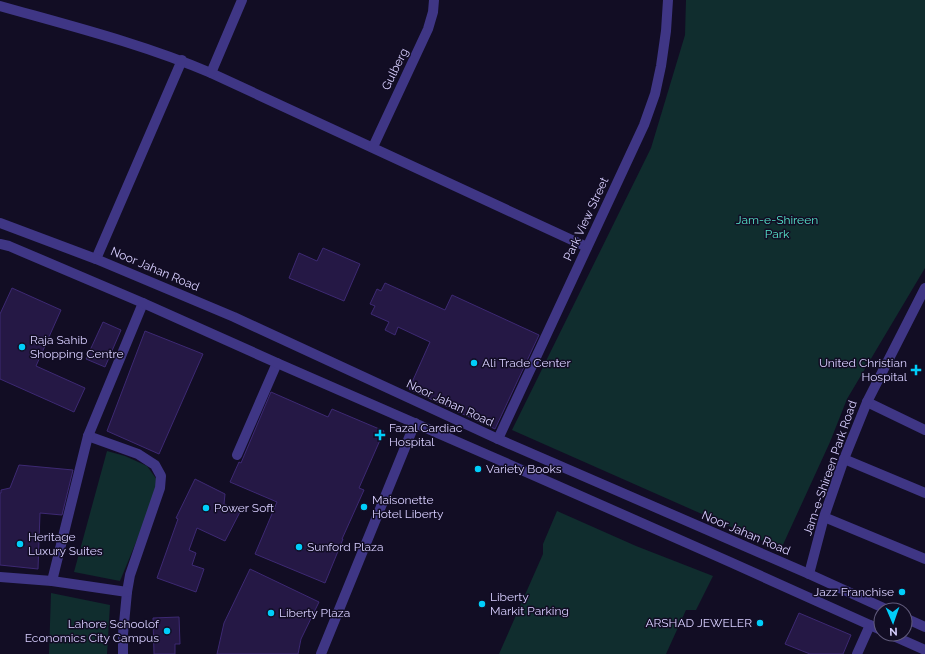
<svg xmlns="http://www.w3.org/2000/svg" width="925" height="654" font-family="Raleway,sans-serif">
<rect width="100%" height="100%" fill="#120d24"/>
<g fill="#102d2e">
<polygon points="686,0 925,0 925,268 847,399 830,442 781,549 512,430 651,148 685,35"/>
<polygon points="107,451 125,456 147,466 160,484 120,581 74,572"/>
<polygon points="557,511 636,546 713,576 696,610 686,610 666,654 499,654 543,554 543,544"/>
<polygon points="51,593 110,605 107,654 49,654"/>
</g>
<g fill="#251845" stroke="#3d2973">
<polygon points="323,248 360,264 344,301 289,278 299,253 317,261"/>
<polygon points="385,283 445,310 452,295 539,335 495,429 409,389 430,342 398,327 395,335 385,330 389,322 371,314 375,306 370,304 377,289 381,291"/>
<polygon points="12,288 61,310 36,366 85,388 74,412 0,379 0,314"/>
<polygon points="103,322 121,330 105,367 86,359"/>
<polygon points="145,331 203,354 159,454 107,431"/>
<polygon points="271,392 328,417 332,409 384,431 359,488 364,490 342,539 343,539 325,583 255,554 277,502 230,482 239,462 241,463"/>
<polygon points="19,465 73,470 62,515 40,513 38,569 0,565 0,493 1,493 1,490 10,488"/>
<polygon points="195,479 225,494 224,504 240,512 225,541 197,528 189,550 196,553 192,565 204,569 196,592 157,578 178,519 176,518"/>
<polygon points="250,569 319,602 301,639 298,654 217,654 224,623"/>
<polygon points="799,613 851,635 843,654 810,654 785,644"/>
<polygon points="179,617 180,644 175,644 175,654 154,654 153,618"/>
</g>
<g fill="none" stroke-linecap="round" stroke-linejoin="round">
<g stroke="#3f3685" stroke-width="10">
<path d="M 0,6 C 71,26 143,44 211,73 L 587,247"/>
<polyline points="211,73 242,0"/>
<polyline points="373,147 428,29 433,12 434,0"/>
<polyline points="96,259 182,60"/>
<polyline points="867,402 925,430"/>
<polyline points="88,436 138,454 155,465 161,476 160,488 130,575 127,592 123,634 123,654"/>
<polyline points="498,439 644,125 655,94 661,66 666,31 668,0"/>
<polyline points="237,455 277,363"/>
<polyline points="844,459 925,493"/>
<polyline points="824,517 925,559"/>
<polyline points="809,574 824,517 844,459 867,402 925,288"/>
<polyline points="0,577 52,581 127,592"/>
<polyline points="52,581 88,436 143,303"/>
<polyline points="321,654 415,423"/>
<polyline points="857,654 870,625"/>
</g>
<g stroke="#3f3685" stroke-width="10">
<polyline points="0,223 96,259 234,317 498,439 809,574 888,610"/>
<polyline points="0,244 9,246 143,303 277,363 490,456 730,562 881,630"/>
<polyline points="905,618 925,627"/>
<polyline points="889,634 925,650"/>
</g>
</g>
<g fill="#00cefa" stroke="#120d24" stroke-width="1.5">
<circle cx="22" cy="347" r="4"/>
<circle cx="474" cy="363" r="4"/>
<path d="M914 364h4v4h4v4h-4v4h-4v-4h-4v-4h4z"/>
<path d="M378 429h4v4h4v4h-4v4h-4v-4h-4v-4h4z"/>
<circle cx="478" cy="469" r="4"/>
<circle cx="364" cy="507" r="4"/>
<circle cx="206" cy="508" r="4"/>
<circle cx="20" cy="544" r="4"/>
<circle cx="299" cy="547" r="4"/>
<circle cx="902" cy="592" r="4"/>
<circle cx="482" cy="604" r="4"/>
<circle cx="271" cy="613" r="4"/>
<circle cx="760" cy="623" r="4"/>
<circle cx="167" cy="631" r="4"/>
</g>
<g text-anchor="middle" stroke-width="3" stroke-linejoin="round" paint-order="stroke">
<g font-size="12" fill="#d8cfff" stroke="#120d24">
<text transform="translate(395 69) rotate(-64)" y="4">Gulberg</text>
<text transform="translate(586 219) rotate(-65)" y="4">Park View Street</text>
<text transform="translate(155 269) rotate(23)" y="4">Noor Jahan Road</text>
<text transform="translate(450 403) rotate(25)" y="4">Noor Jahan Road</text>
<text transform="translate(830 468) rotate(-71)" y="4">Jam-e-Shireen Park Road</text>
<text transform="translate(746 533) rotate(23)" y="4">Noor Jahan Road</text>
</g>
<g font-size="12" fill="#56e5cc" stroke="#120d24">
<text x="777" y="224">Jam-e-Shireen<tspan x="777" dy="14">Park</tspan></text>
</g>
<g font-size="12" fill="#d8cfff" stroke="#120d24" text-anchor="start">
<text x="30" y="344">Raja Sahib<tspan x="30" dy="14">Shopping Centre</tspan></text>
<text x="482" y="367">Ali Trade Center</text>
<text x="907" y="367" text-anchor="end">United Christian<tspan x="907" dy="14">Hospital</tspan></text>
<text x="389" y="432">Fazal Cardiac<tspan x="389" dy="14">Hospital</tspan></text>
<text x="486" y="473">Variety Books</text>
<text x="372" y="504">Maisonette<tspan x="372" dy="14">Hotel Liberty</tspan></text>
<text x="214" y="512">Power Soft</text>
<text x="28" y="541">Heritage<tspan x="28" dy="14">Luxury Suites</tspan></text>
<text x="307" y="551">Sunford Plaza</text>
<text x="894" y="596" text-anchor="end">Jazz Franchise</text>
<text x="490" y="601">Liberty<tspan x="490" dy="14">Markit Parking</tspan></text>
<text x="279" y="617">Liberty Plaza</text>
<text x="752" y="627" text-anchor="end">ARSHAD JEWELER</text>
<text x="159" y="628" text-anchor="end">Lahore Schoolof<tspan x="159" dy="14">Economics City Campus</tspan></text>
</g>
</g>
<g transform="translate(893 622) rotate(178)"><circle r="19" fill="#120d24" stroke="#615b7c"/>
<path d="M0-3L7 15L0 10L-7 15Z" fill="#00cefa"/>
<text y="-6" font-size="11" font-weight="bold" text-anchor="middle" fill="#d8cfff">N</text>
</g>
</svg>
